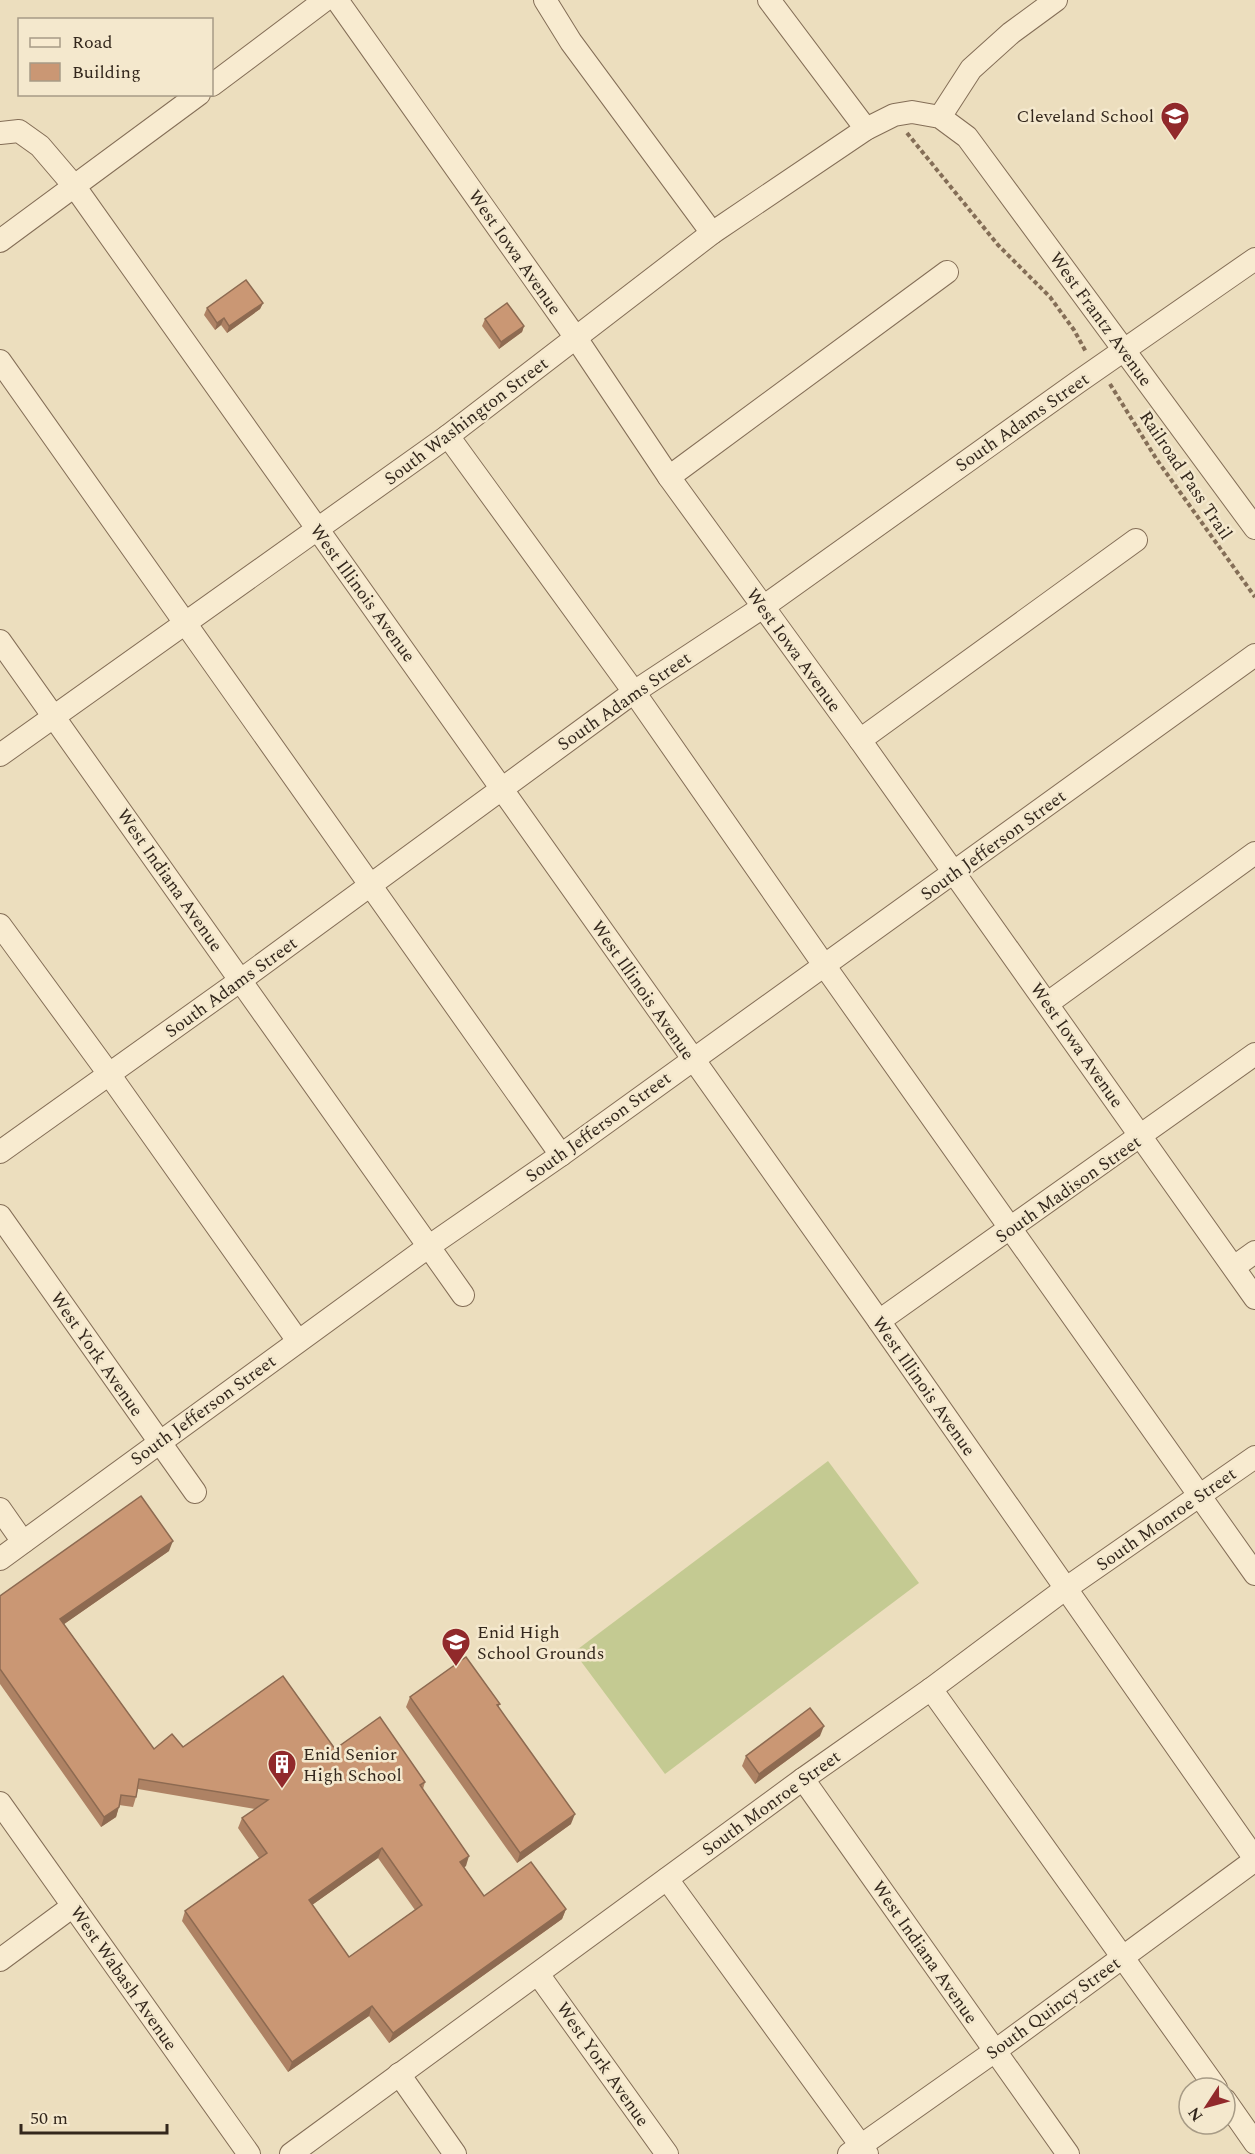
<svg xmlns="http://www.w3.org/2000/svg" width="1255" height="2154" font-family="Spectral,serif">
<rect width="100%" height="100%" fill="#ecdebe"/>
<polygon fill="#c4ca92" points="828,1461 919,1583 665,1774 574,1652"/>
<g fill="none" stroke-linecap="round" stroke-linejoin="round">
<g stroke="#846e57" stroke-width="24">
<g id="minor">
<polyline points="337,0 576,338 669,477 860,740 1255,1298"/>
<polyline points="545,0 571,42 712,233"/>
<polyline points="769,0 866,129"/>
<polyline points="212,85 325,0"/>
<polyline points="940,117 971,69 1011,33 1056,0"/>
<polyline points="0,133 19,131 40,146 75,187 879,1321 1255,1859"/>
<polyline points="0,241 199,94"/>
<polyline points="0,361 561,1155"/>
<polyline points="448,436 634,692 824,965 1255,1574"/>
<polyline points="669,477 947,272"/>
<polyline points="0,641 463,1295"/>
<polyline points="860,740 1136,540"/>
<polyline points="0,755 448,436 712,233 866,129 894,115 912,112 940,117 967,137 1255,528"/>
<polyline points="0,925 109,1074 298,1341"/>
<polyline points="1048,1003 1255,853"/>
<polyline points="0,1152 241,980 634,692 763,607 1078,382 1255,259"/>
<polyline points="0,1216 195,1492"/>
<polyline points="1234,1267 1255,1252"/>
<polyline points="879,1321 1255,1054"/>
<polyline points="0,1509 23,1542"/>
<polyline points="0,1559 428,1247 561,1155 1255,655"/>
<polyline points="931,1689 1216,2088"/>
<polyline points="803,1779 1068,2154"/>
<polyline points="0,1803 249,2154"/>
<polyline points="667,1879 867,2154"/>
<polyline points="0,1960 73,1906"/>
<polyline points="538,1974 667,2154"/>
<polyline points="399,2074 455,2154"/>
<polyline points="1225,2100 1255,2143"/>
<polyline points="291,2154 803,1779 931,1689 1065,1589 1255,1457"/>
<polyline points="849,2154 995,2051 1255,1860"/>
</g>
</g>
<g stroke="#846e57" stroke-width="4" stroke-dasharray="4.5 3" stroke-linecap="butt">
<polyline points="907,133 998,245 1050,297 1074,330 1086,352"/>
<polyline points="1110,384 1157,460 1255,597"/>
</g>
<use href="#minor" stroke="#f8ebd0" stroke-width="22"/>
</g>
<g fill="#ae8264" fill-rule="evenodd">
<polygon points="263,303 260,309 227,333 221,325 215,330 204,315 207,308"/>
<polygon points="485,319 524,326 522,332 499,349 482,326"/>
<path d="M 169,1551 L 64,1624 L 154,1749 L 183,1747 L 335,1749 L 425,1782 L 423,1789 L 466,1866 L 464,1867 L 484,1896 L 566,1909 L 562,1919 L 389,2043 L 369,2016 L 288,2072 L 182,1921 L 185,1911 L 259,1858 L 238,1828 L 242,1818 L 255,1809 L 138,1789 L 136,1797 L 133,1807 L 119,1805 L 116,1817 L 101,1827 L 0,1684 L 0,1596 ZM 378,1858 L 415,1910 L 349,1957 L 312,1905 Z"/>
<polygon points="410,1697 500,1704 498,1707 571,1824 517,1863 406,1707"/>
<polygon points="820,1736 755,1784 742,1766 746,1756"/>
</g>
<g fill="#8d6a51">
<polygon points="263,303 260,309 227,333 229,326"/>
<polygon points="224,318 221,325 215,330 217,323"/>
<polygon points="524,326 522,332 499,349 501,342"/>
<polygon points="173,1541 169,1551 57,1629 60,1619"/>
<polygon points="824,1726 820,1736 755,1784 759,1774"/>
<polygon points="119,1807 116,1817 101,1827 104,1817"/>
<polygon points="575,1814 571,1824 517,1863 520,1853"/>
<polygon points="382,1848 378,1858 305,1910 309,1900"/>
<polygon points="469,1856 466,1866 457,1872 460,1862"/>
<polygon points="566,1909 562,1919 389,2043 393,2033"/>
<polygon points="372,2006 369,2016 288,2072 292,2062"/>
</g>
<g fill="#ca9774" stroke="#8d6a51" stroke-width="1.5" fill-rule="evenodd">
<polygon points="246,280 263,303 229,326 224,318 217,323 207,308"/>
<polygon points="507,303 524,326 501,342 485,319"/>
<path d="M 141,1496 L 173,1541 L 60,1619 L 154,1749 L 172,1734 L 183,1747 L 283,1676 L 335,1749 L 380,1717 L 425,1782 L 420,1785 L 469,1856 L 460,1862 L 484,1896 L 531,1862 L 566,1909 L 393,2033 L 372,2006 L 292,2062 L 185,1911 L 267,1853 L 242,1818 L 268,1800 L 139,1779 L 136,1797 L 121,1795 L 119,1807 L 104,1817 L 0,1669 L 0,1596 ZM 382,1848 L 422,1905 L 349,1957 L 309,1900 Z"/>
<polygon points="466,1657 500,1704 497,1705 575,1814 520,1853 410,1697"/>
<polygon points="810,1708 824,1726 759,1774 746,1756"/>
</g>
<defs>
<g id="school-pin" transform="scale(1.5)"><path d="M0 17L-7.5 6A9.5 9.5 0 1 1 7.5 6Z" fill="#91292b" stroke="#f4e8cd"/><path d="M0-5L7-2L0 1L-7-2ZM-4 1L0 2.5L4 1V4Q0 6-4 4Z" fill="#fff"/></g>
<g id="building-pin" transform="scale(1.5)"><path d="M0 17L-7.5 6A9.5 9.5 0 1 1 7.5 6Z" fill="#91292b" stroke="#f4e8cd"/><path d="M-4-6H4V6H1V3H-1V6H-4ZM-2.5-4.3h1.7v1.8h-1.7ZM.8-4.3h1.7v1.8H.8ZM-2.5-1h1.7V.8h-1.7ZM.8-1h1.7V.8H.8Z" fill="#fff"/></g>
</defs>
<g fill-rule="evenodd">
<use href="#school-pin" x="1175" y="116"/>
<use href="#school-pin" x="456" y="1642"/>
<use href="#building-pin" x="282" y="1764"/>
</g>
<g text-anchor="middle" stroke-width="5" stroke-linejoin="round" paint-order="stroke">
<g font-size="18" fill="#33271c" stroke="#f4e8cd" text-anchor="start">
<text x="1154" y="122" text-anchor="end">Cleveland School</text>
<text x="477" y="1638">Enid High<tspan x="477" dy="21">School Grounds</tspan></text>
<text x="303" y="1760">Enid Senior<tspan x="303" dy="21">High School</tspan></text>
</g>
<g font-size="18" fill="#33271c" stroke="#f4e8cd">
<text transform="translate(515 252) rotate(55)" y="6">West Iowa Avenue</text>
<text transform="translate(1101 319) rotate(54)" y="6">West Frantz Avenue</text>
<text transform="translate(466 421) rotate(-37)" y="6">South Washington Street</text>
<text transform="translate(1022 422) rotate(-35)" y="6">South Adams Street</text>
<text transform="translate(1186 475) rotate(56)" y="6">Railroad Pass Trail</text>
<text transform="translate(363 593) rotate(54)" y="6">West Illinois Avenue</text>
<text transform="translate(794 650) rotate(54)" y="6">West Iowa Avenue</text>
<text transform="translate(624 701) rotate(-35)" y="6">South Adams Street</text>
<text transform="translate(993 845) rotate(-36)" y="6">South Jefferson Street</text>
<text transform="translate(170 880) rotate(55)" y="6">West Indiana Avenue</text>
<text transform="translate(231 987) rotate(-36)" y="6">South Adams Street</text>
<text transform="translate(643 990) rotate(55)" y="6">West Illinois Avenue</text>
<text transform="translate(1077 1045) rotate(55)" y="6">West Iowa Avenue</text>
<text transform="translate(598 1127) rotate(-36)" y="6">South Jefferson Street</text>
<text transform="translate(1068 1189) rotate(-35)" y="6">South Madison Street</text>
<text transform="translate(97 1354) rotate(55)" y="6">West York Avenue</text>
<text transform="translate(924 1386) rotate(55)" y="6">West Illinois Avenue</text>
<text transform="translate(203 1410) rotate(-36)" y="6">South Jefferson Street</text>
<text transform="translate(1166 1519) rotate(-35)" y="6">South Monroe Street</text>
<text transform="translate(771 1803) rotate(-36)" y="6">South Monroe Street</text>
<text transform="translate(925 1952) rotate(55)" y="6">West Indiana Avenue</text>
<text transform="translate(124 1978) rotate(55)" y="6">West Wabash Avenue</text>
<text transform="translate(1053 2008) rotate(-36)" y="6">South Quincy Street</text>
<text transform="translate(603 2064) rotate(55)" y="6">West York Avenue</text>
</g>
</g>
<rect x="18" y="18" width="195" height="78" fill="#f4e8cd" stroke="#a79b86" stroke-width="1.5"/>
<rect x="30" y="38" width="30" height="9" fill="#f8ebd0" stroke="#a79b86" stroke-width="1.5"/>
<text x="72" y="48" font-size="18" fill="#33271c">Road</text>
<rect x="30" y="63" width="30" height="18" fill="#ca9774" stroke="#a79b86" stroke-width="1.5"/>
<text x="72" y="78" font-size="18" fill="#33271c">Building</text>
<g transform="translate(1207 2106) rotate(234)"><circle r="28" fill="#f4e8cd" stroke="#a79b86" stroke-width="1.5"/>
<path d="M0-4.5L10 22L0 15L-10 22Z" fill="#91292b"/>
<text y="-9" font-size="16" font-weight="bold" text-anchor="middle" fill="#33271c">N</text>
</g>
<path d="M21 2124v9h146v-9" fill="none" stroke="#33271c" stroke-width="3"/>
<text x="30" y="2124" font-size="18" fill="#33271c" stroke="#f4e8cd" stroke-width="4.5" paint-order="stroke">50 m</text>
</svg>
